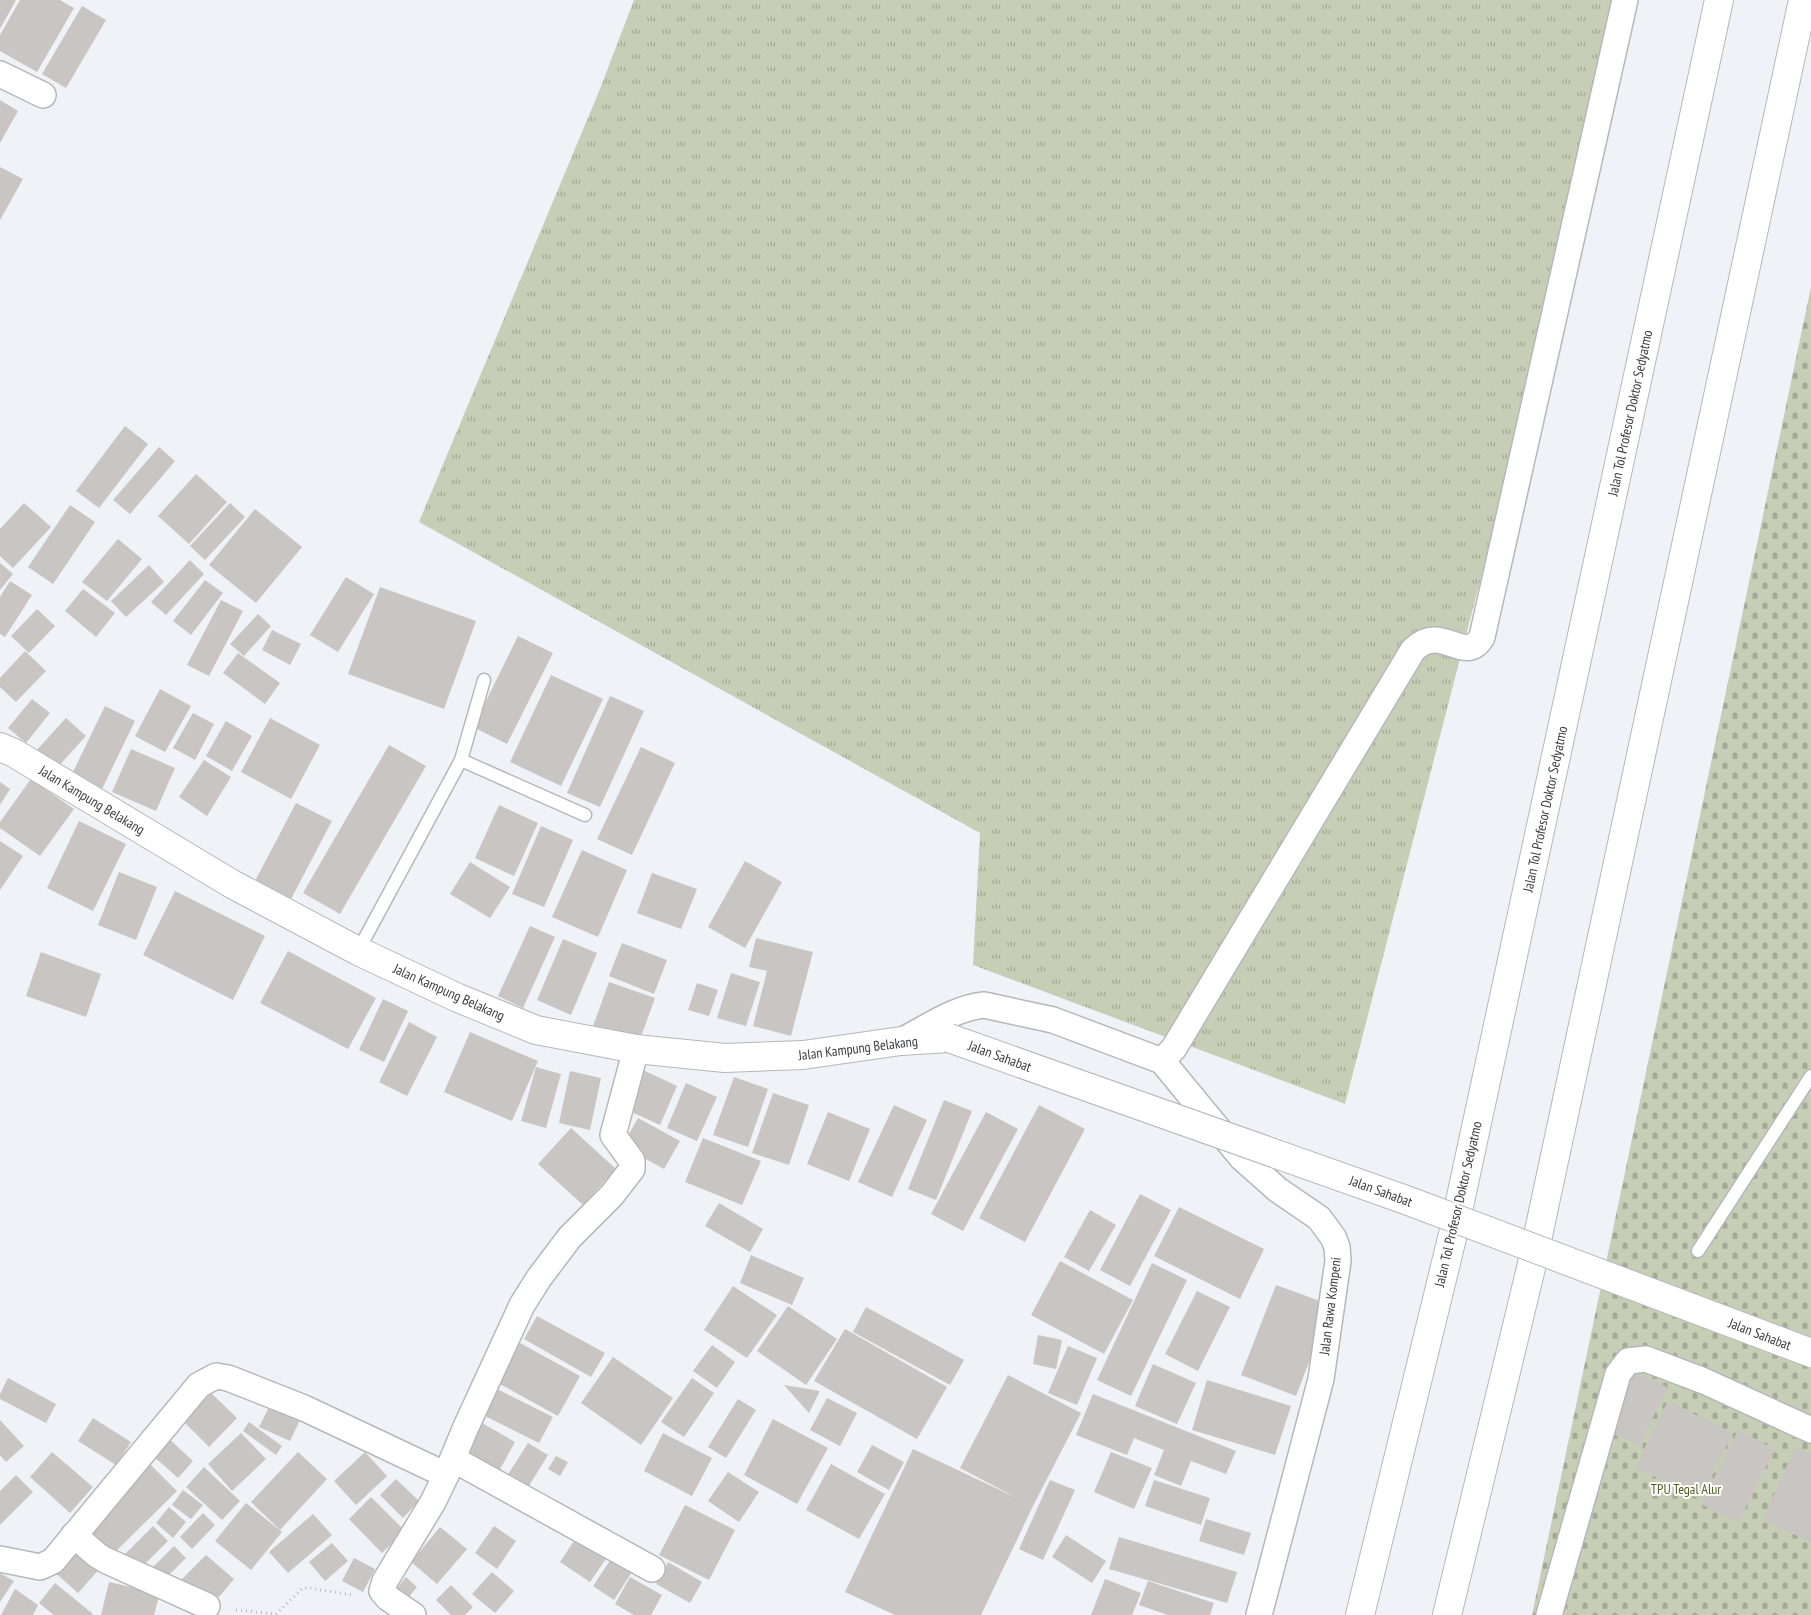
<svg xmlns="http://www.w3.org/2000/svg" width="1811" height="1615" font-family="'PT Sans Narrow',sans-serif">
<defs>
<pattern id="grass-tufts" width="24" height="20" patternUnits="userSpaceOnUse" patternTransform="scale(1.25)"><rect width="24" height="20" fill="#c6cfb5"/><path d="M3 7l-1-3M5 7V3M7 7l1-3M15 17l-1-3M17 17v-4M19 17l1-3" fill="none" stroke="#a2a995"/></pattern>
<pattern id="cemetery-stones" width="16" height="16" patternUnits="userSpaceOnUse" patternTransform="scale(1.25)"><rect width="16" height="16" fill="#c6cfb5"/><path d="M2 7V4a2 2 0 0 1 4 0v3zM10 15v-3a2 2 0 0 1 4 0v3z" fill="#a2a995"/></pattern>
</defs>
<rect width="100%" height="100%" fill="#eff2f6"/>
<polygon fill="url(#grass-tufts)" points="634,0 1628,0 1565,252 1345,1104 973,965 980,833 419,522 600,89"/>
<polygon fill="url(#cemetery-stones)" points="1811,287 1811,1615 1532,1615"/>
<g fill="#c9c5c3">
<polygon points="0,0 16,0 0,29"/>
<polygon points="20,0 60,0 74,8 37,72 0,51 0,35"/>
<polygon points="82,6 106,20 66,88 42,74"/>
<polygon points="0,100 18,111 0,143"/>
<polygon points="0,167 23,179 0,220"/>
<polygon points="125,426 148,444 99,508 76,491"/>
<polygon points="159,447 175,461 130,514 113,500"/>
<polygon points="196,474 227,502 189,544 158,516"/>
<polygon points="24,503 51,527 13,568 0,556 0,529"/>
<polygon points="230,503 245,517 205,560 190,546"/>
<polygon points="70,505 95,522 53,584 28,567"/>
<polygon points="255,509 302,547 256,603 209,565"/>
<polygon points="118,539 142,559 107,601 82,582"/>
<polygon points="190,560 204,574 166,615 151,602"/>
<polygon points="0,563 13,574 0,590"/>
<polygon points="149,565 164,582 126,617 111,601"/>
<polygon points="346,577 374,594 338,652 310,635"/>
<polygon points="205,580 223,593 191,635 173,621"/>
<polygon points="10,581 32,595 5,637 0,634 0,597"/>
<polygon points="380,587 476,621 444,709 348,674"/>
<polygon points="83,589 115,613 96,637 65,611"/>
<polygon points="221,600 243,611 209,676 187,665"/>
<polygon points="37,609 55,626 29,653 11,636"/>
<polygon points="258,614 271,626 244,656 230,644"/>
<polygon points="272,630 301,644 290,665 262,650"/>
<polygon points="518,636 553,653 507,744 473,727"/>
<polygon points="25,651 46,671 16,702 0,687 0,678"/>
<polygon points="238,653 280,683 265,704 223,673"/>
<polygon points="551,675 603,699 561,786 510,762"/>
<polygon points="160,689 191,706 165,752 135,736"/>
<polygon points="610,696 644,711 600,807 567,793"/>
<polygon points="32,699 50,713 26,743 8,728"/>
<polygon points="105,706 135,721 102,789 72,774"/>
<polygon points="193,713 214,724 195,760 173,748"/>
<polygon points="66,718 86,736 55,770 35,752"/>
<polygon points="270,718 320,745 291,799 241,772"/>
<polygon points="226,721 252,736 232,771 206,756"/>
<polygon points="389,745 426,766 340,914 303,893"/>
<polygon points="641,747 675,763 632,855 597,839"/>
<polygon points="131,749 175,768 156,811 112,792"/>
<polygon points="204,760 231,777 207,816 179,797"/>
<polygon points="31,779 74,809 40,856 0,828 0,822"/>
<polygon points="0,782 10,789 0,805"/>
<polygon points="296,803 332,821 291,899 255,881"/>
<polygon points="499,805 538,823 514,876 475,858"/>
<polygon points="79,821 126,844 93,911 47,888"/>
<polygon points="541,826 573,840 544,907 512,894"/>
<polygon points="0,841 23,856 0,890"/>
<polygon points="582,850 627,870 598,937 552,917"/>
<polygon points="745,861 782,882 745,948 708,927"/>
<polygon points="470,862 510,887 490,918 450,894"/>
<polygon points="119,872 157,887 136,940 98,925"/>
<polygon points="652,873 697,889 681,929 637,913"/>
<polygon points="175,891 265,936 233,1000 143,955"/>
<polygon points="530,926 555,937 523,1008 498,996"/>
<polygon points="756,938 813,952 791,1036 753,1026 767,971 749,967"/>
<polygon points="563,939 597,953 571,1015 537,1000"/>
<polygon points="622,943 667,960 654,994 609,976"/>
<polygon points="288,951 376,998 348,1049 260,1003"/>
<polygon points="41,952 101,974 86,1017 26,996"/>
<polygon points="731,973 760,982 746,1026 717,1018"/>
<polygon points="609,982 655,998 638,1045 592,1029"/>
<polygon points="697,983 718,990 709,1016 688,1010"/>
<polygon points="383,999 408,1011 384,1062 359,1050"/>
<polygon points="409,1022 437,1037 407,1096 379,1082"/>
<polygon points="470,1032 538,1061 512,1121 444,1092"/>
<polygon points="536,1067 561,1074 546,1128 521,1121"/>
<polygon points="643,1070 677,1086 660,1125 625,1109"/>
<polygon points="570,1071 601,1078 590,1130 559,1123"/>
<polygon points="734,1077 768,1089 748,1147 713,1135"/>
<polygon points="686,1083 717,1097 697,1141 667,1128"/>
<polygon points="773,1093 809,1105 789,1165 752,1153"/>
<polygon points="944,1100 972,1111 936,1200 908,1189"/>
<polygon points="894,1105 927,1120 892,1197 858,1182"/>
<polygon points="1039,1105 1085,1129 1025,1242 979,1218"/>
<polygon points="828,1112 870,1129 849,1181 807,1164"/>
<polygon points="986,1112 1018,1129 963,1231 931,1214"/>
<polygon points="638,1118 680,1141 664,1169 622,1146"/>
<polygon points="571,1128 616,1169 583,1205 538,1164"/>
<polygon points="703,1138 761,1161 742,1205 685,1182"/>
<polygon points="1140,1194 1171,1210 1130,1286 1100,1270"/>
<polygon points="719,1203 763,1229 750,1252 705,1226"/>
<polygon points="1179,1207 1264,1249 1240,1299 1154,1256"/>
<polygon points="1090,1210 1116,1225 1089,1271 1064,1257"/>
<polygon points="751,1255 804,1278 792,1305 740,1283"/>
<polygon points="1060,1261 1133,1300 1104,1354 1031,1315"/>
<polygon points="1152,1263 1187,1280 1131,1396 1097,1380"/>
<polygon points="1276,1285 1331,1305 1296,1396 1241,1375"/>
<polygon points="733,1286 777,1315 747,1358 704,1330"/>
<polygon points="1197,1291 1230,1307 1198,1371 1165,1354"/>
<polygon points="788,1306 837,1339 806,1385 757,1351"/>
<polygon points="866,1307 964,1360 950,1385 853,1332"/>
<polygon points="537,1316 605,1353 591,1377 524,1339"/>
<polygon points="845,1329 947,1387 917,1439 814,1381"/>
<polygon points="1038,1335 1062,1340 1056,1369 1033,1364"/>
<polygon points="520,1343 580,1376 558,1416 498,1383"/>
<polygon points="712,1345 735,1362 717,1388 693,1371"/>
<polygon points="1068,1346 1097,1358 1077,1405 1048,1393"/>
<polygon points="613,1357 673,1398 641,1445 581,1403"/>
<polygon points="1153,1364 1196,1383 1177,1424 1135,1406"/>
<polygon points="1634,1372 1667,1387 1640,1446 1607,1431"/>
<polygon points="1008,1375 1081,1413 1033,1506 981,1615 895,1615 845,1592 913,1449 1019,1499 960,1468"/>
<polygon points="8,1378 56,1404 46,1423 0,1399 0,1394"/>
<polygon points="692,1378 714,1393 684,1437 661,1422"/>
<polygon points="1207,1380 1291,1406 1275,1455 1192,1430"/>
<polygon points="489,1385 553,1417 539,1443 475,1411"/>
<polygon points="784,1385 820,1391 809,1413"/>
<polygon points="211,1393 237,1418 209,1447 183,1421"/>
<polygon points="1093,1394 1236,1451 1226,1474 1191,1461 1181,1486 1154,1475 1164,1450 1134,1438 1127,1455 1076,1435"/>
<polygon points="827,1398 857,1413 840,1446 810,1430"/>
<polygon points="738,1399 756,1410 726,1458 708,1447"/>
<polygon points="1668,1401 1733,1433 1699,1499 1635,1467"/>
<polygon points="270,1405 300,1420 290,1441 259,1427"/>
<polygon points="93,1418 131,1442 116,1465 78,1441"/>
<polygon points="773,1419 828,1448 797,1504 744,1475"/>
<polygon points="0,1420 24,1446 6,1462 0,1455"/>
<polygon points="477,1420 515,1442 498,1473 459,1450"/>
<polygon points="249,1422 282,1446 276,1455 243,1431"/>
<polygon points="1738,1430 1775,1449 1738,1523 1701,1504"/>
<polygon points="241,1433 266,1459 232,1491 208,1464"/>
<polygon points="663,1433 712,1458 692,1496 644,1471"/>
<polygon points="168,1438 193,1461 178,1478 152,1455"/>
<polygon points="528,1443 548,1455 527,1489 507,1476"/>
<polygon points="872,1445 904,1462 889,1490 857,1472"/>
<polygon points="1795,1447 1811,1454 1811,1542 1763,1520"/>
<polygon points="52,1452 93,1487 70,1513 30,1477"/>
<polygon points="298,1452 327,1479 280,1530 251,1502"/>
<polygon points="365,1452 387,1476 356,1505 334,1481"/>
<polygon points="1111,1452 1152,1468 1134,1509 1094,1492"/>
<polygon points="556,1456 568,1462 560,1476 548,1469"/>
<polygon points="150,1464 177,1491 108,1559 81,1532"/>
<polygon points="831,1464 885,1494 859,1539 806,1510"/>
<polygon points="204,1467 240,1501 222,1520 186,1487"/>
<polygon points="728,1472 759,1492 739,1522 708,1501"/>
<polygon points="16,1475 33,1492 0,1525 0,1491"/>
<polygon points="396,1479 419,1501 403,1518 380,1495"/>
<polygon points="1050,1480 1075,1490 1043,1560 1019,1549"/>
<polygon points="1154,1480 1210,1498 1201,1525 1145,1506"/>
<polygon points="183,1490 203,1505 191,1519 172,1505"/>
<polygon points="371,1497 405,1531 382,1553 349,1519"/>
<polygon points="246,1503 282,1532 251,1570 215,1541"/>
<polygon points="685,1505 735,1530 709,1580 659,1555"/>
<polygon points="169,1507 186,1522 173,1538 156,1523"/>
<polygon points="203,1513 215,1525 192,1549 180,1537"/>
<polygon points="313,1514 332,1535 288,1573 269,1552"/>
<polygon points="1206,1519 1251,1533 1244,1555 1199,1541"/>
<polygon points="153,1526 168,1541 138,1571 123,1556"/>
<polygon points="494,1526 516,1541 497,1569 475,1553"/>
<polygon points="440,1527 467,1549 437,1584 411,1562"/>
<polygon points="580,1532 610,1553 590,1582 560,1562"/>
<polygon points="1066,1535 1106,1561 1092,1583 1052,1557"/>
<polygon points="1119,1537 1237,1572 1227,1603 1109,1569"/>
<polygon points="76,1540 103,1565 78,1593 50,1568"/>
<polygon points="332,1543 348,1561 325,1581 309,1562"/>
<polygon points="174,1546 186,1558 164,1580 152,1568"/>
<polygon points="615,1553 635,1567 614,1600 593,1586"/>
<polygon points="206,1555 234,1579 219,1597 178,1583"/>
<polygon points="354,1558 375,1569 363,1592 342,1581"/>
<polygon points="668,1562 702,1582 690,1603 656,1584"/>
<polygon points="492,1572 514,1591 495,1613 472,1594"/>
<polygon points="0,1573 14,1581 0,1602"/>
<polygon points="406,1577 417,1587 408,1598 397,1588"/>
<polygon points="630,1577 662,1595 651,1615 634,1615 615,1604"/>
<polygon points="1105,1579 1141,1593 1132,1615 1091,1615"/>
<polygon points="1148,1581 1214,1603 1210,1615 1168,1615 1139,1605"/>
<polygon points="109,1582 148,1591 147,1594 159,1596 154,1615 101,1615"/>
<polygon points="55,1583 93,1614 92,1615 54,1615 39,1603"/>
<polygon points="451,1585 473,1607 465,1615 451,1615 436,1600"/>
<polygon points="15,1589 38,1605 33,1615 1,1615"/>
</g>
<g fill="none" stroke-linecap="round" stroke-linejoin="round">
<g stroke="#b5b8bb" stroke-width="15">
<g id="service">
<polyline points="461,760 585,815"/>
<polyline points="358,951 461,760 484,680"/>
<polyline points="1698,1251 1811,1076"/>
</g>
</g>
<g stroke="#b5b8bb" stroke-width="28">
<g id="minor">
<polyline points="0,74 43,95"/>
<path d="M 901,1041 C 927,1028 954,1008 984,1005 L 1053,1020 L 1162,1061 L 1174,1048 L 1413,650 C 1442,621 1464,667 1482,637 L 1625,0"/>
<polyline points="1162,1061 1242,1158 1278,1190 1319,1218 1333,1237 1337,1247 1338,1261 1321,1379 1259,1615"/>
<polyline points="453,1459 652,1569"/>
<polyline points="74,1535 97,1555 105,1560 207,1606"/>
<polyline points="0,1559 40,1567 53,1561 199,1385 216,1376 228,1378 304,1408 446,1475 465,1429 522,1305 539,1278 570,1237 612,1195 632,1169 632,1161 613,1135 636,1049"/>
<polyline points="413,1615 388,1598 382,1591 385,1581 433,1502 446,1475"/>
<polyline points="1549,1615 1618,1374 1628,1361 1646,1359 1704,1381 1811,1430"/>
</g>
</g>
<g stroke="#b5b8bb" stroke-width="30">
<polyline id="tertiary" points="0,747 14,753 232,884 358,951 458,998 536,1030 636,1049 725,1058 803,1055 901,1041 949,1038"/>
</g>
<g stroke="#b5b8bb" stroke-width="30">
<g id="motorway">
<polyline points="1360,1615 1453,1234 1719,0"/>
<polyline points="1447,1615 1531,1268 1803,0"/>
</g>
</g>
<polyline stroke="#b8babe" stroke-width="3" stroke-dasharray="1 4" stroke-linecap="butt" points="236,1610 276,1614 303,1588 309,1588 353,1595"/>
<use href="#service" stroke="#fff" stroke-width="12"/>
<use href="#minor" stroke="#fff" stroke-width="25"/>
<use href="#tertiary" stroke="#fff" stroke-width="28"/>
<use href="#motorway" stroke="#fff" stroke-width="28"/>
<g stroke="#b5b8bb" stroke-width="30" stroke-linecap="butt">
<polyline id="tertiary-bridge" points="949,1038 1406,1200 1811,1353"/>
</g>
<use href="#tertiary-bridge" stroke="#fff" stroke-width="28"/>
</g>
<g text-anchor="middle" stroke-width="4" stroke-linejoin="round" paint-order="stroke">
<g font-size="14" fill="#3b3c3e" stroke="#fff">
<text transform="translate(1630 413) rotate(-78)" y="5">Jalan Tol Profesor Doktor Sedyatmo</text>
<text transform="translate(92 800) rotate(31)" y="5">Jalan Kampung Belakang</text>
<text transform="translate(1545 809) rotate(-78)" y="5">Jalan Tol Profesor Doktor Sedyatmo</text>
<text transform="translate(449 992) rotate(24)" y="5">Jalan Kampung Belakang</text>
<text transform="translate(858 1048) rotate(-7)" y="5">Jalan Kampung Belakang</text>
<text transform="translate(1000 1056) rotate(20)" y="5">Jalan Sahabat</text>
<text transform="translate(1381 1191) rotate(20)" y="5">Jalan Sahabat</text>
<text transform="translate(1458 1204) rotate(-77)" y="5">Jalan Tol Profesor Doktor Sedyatmo</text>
<text transform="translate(1330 1306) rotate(-83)" y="5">Jalan Rawa Kompeni</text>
<text transform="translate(1760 1334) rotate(21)" y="5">Jalan Sahabat</text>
</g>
<g font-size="14" fill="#505f25" stroke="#fff">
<text x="1686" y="1494">TPU Tegal Alur</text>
</g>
</g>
</svg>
